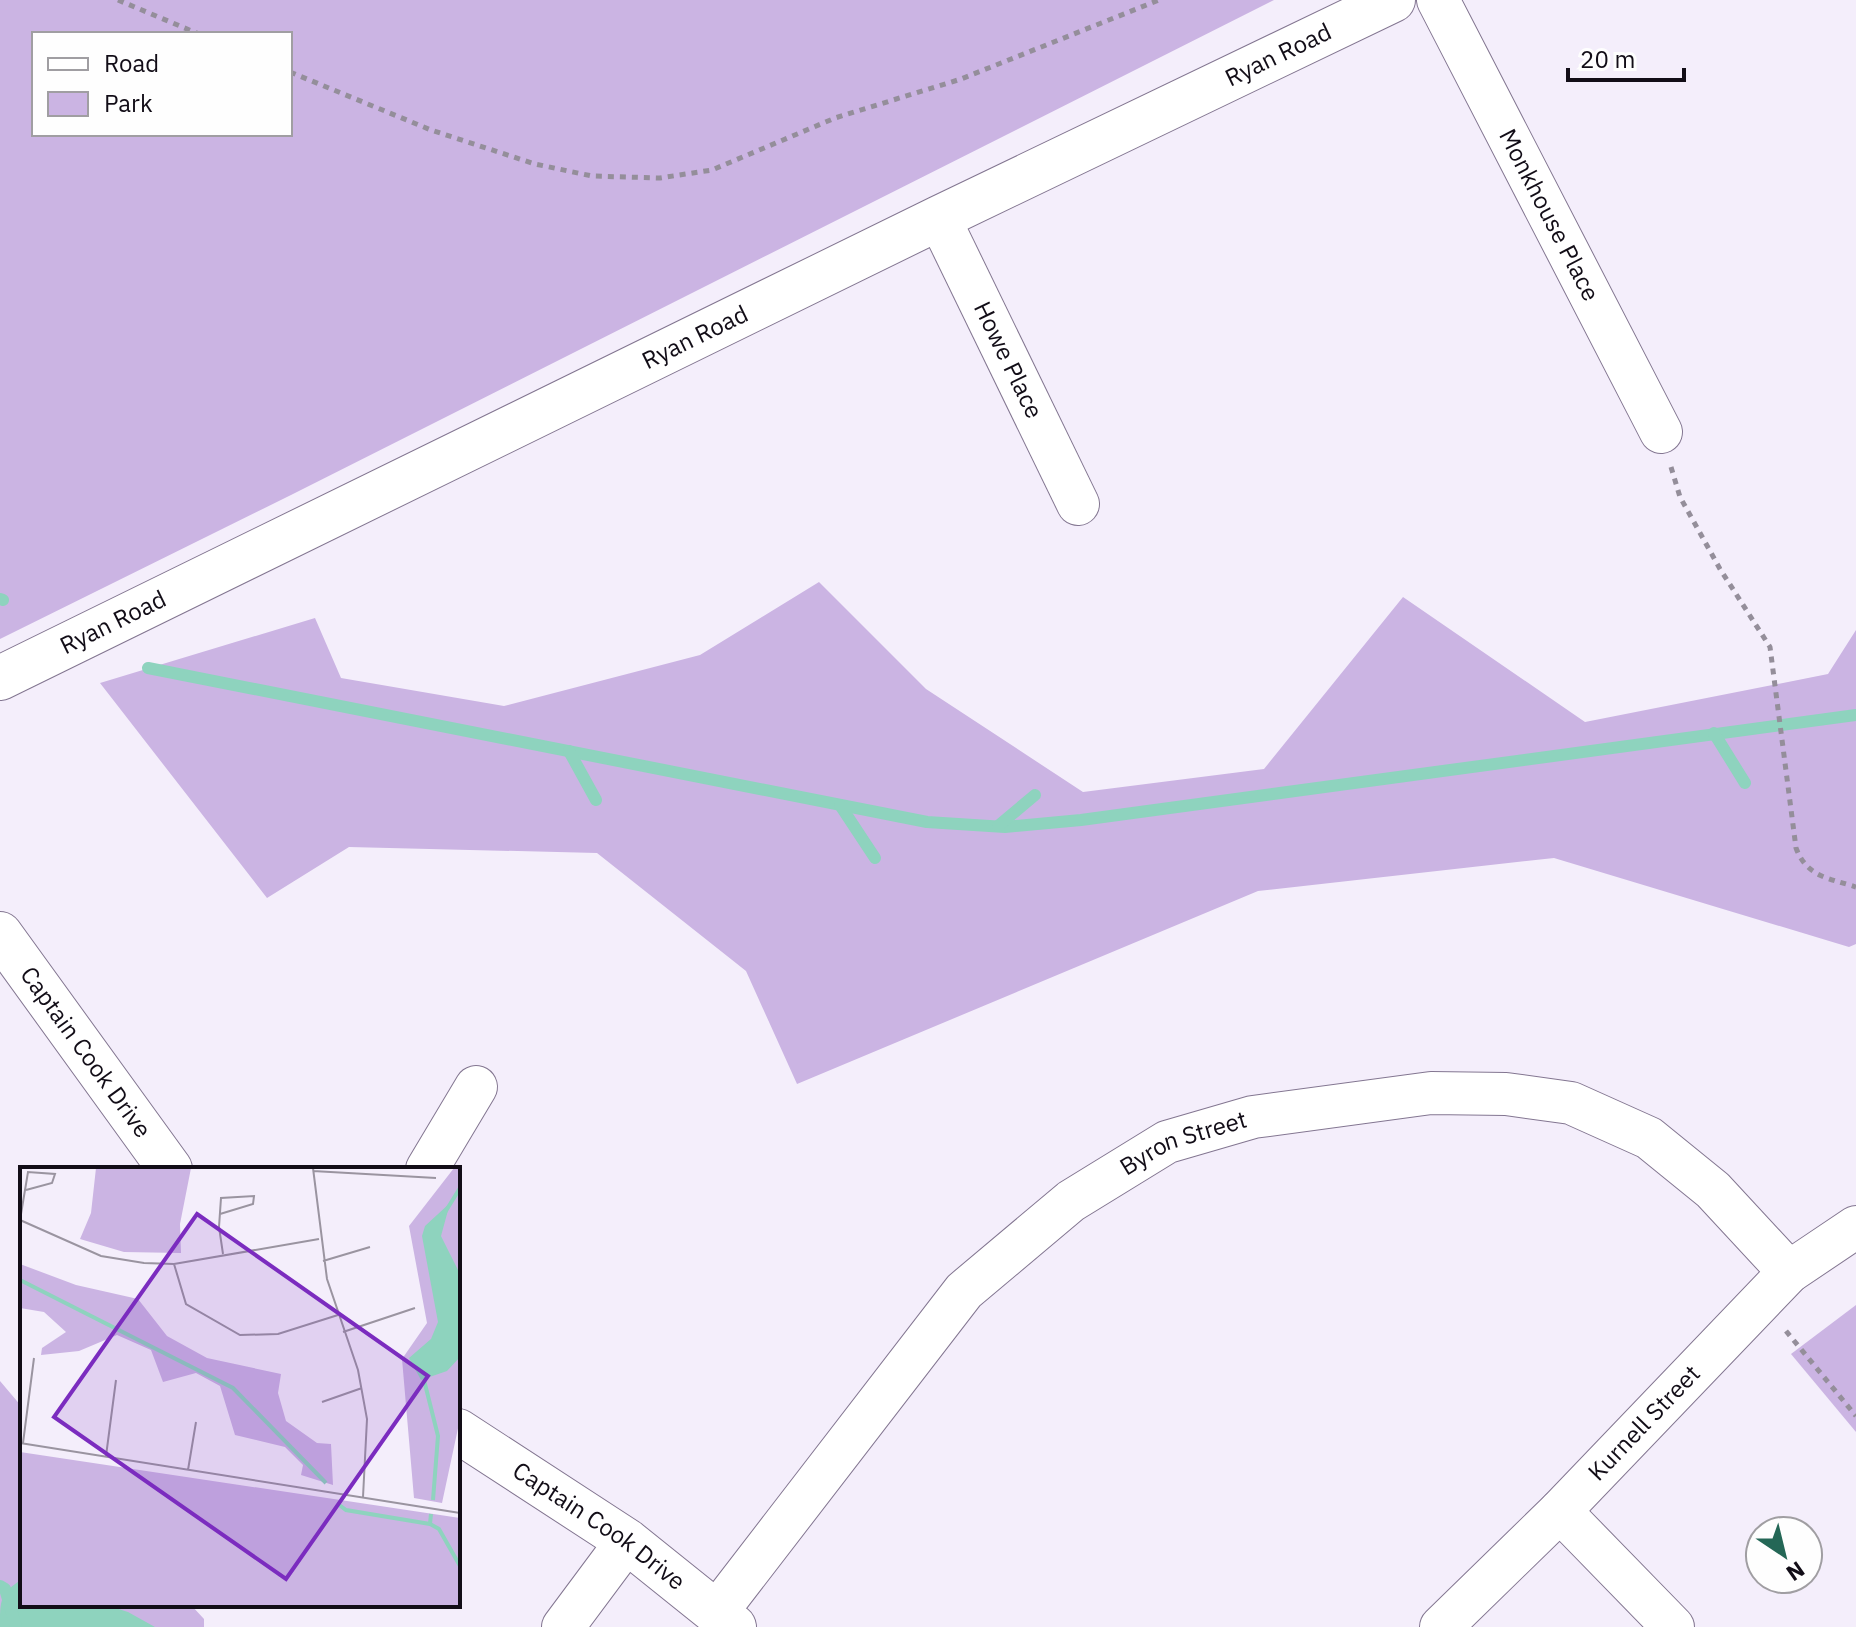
<svg xmlns="http://www.w3.org/2000/svg" width="1856" height="1627" font-family="'IBM Plex Sans',sans-serif">
<rect width="100%" height="100%" fill="#f4eefb"/>
<g fill="#cbb4e3" fill-rule="evenodd">
<path d="M 0,0 L 1274,0 L 291,495 L 0,639 ZM 290,34 L 290,134 L 34,134 L 34,34 Z"/>
<polygon points="819,582 926,689 1083,792 1264,769 1403,597 1585,722 1828,674 1856,630 1856,944 1849,947 1554,858 1258,891 797,1084 746,971 597,853 349,847 267,898 100,683 315,618 341,678 504,706 700,655"/>
<polygon points="1856,1305 1856,1432 1791,1354"/>
<polygon points="0,1381 22,1407 22,1605 191,1605 204,1619 204,1627 0,1627"/>
</g>
<path fill="#8ed3be" d="M 22,1579 L 22,1605 L 106,1605 L 128,1612 L 155,1627 L 0,1627 C 0,1599 0,1594 22,1579 Z"/>
<g fill="none" stroke-linecap="round" stroke-linejoin="round">
<g stroke="#8ed3be" stroke-width="12">
<polyline points="0,599 3,600"/>
<polyline points="148,668 927,822 1005,827 1081,820 1856,715"/>
<polyline points="1714,733 1745,783"/>
<polyline points="569,751 596,800"/>
<polyline points="840,805 875,858"/>
<polyline points="998,826 1035,795"/>
<polyline points="0,1586 5,1589 16,1627"/>
</g>
<g stroke="#837691" stroke-width="44">
<g id="minor">
<path id="s1" d="M 1438,0 L 1661,432"/>
<path id="s2" d="M 939,218 L 1078,504"/>
<polyline points="427,1169 476,1087"/>
<polyline points="1560,1511 1673,1627"/>
<path id="s3" d="M 716,1613 L 964,1291 L 1071,1201 L 1167,1142 L 1253,1117 L 1431,1093 L 1506,1094 L 1571,1103 L 1649,1138 L 1713,1190 L 1789,1272"/>
<polyline points="563,1627 627,1541"/>
<path id="s4" d="M 1441,1627 L 1560,1511 L 1789,1272 L 1856,1227"/>
</g>
</g>
<g stroke="#837691" stroke-width="46">
<g id="tertiary">
<path id="s5" d="M 0,678 L 939,218 L 1393,0"/>
<path id="s6" d="M 0,934 L 170,1169"/>
<path id="s7" d="M 458,1431 L 627,1541 L 734,1627"/>
</g>
</g>
<g stroke="#948e9a" stroke-width="5" stroke-dasharray="6 6" stroke-linecap="butt">
<polyline points="118,0 199,34"/>
<polyline points="290,72 431,130 535,164 592,176 660,178 712,170 835,118 961,79 1159,0"/>
<path d="M 1671,467 L 1680,497 L 1720,569 L 1770,647 L 1796,848 C 1807,877 1828,878 1856,887"/>
<polyline points="1786,1331 1856,1416"/>
</g>
<use href="#minor" stroke="#fff" stroke-width="42"/>
<use href="#tertiary" stroke="#fff" stroke-width="44"/>
</g>
<g text-anchor="middle" stroke-width="6" stroke-linejoin="round" paint-order="stroke">
<g font-size="24" fill="#120d17" stroke="#fefefe">
<text dy="8" stroke="none"><textPath href="#s5" startOffset="1422">Ryan Road</textPath></text>
<text dy="8" stroke="none"><textPath href="#s1" startOffset="242">Monkhouse Place</textPath></text>
<text dy="8" stroke="none"><textPath href="#s5" startOffset="774">Ryan Road</textPath></text>
<text dy="8" stroke="none"><textPath href="#s2" startOffset="158">Howe Place</textPath></text>
<text dy="8" stroke="none"><textPath href="#s5" startOffset="126">Ryan Road</textPath></text>
<text dy="8" stroke="none"><textPath href="#s6" startOffset="146">Captain Cook Drive</textPath></text>
<text dy="8" stroke="none"><textPath href="#s3" startOffset="674">Byron Street</textPath></text>
<text dy="8" stroke="none"><textPath href="#s4" startOffset="288">Kurnell Street</textPath></text>
<text dy="8" stroke="none"><textPath href="#s7" startOffset="170">Captain Cook Drive</textPath></text>
</g>
</g>
<g transform="translate(20 1167)">
<rect width="440" height="440" fill="#f4eefb"/>
<path d="M 76,1 L 171,1 L 160,57 L 161,86 L 104,85 L 60,72 L 71,46 ZM 434,1 L 440,1 L 440,252 L 422,336 L 394,331 L 382,192 L 407,156 L 389,59 ZM 0,97 L 56,118 L 118,132 L 147,169 L 187,191 L 261,207 L 258,226 L 266,254 L 297,276 L 311,277 L 313,318 L 281,308 L 283,298 L 265,280 L 215,268 L 200,219 L 176,206 L 143,215 L 131,183 L 97,168 L 59,184 L 21,188 L 22,181 L 46,165 L 24,145 L 0,141 ZM 0,285 L 440,351 L 440,439 L 0,439 Z" fill="#cbb4e3"/>
<path d="M 430,36 L 421,69 L 440,107 L 440,190 L 427,204 L 401,213 L 389,191 L 411,172 L 418,155 L 402,69 L 405,59 Z" fill="#8ed3be"/>
<path fill="none" stroke="#8ed3be" stroke-width="4" d="M 424,47 L 440,21M 0,113 L 213,221 L 306,316M 404,213 L 418,269 L 413,333M 318,337 L 326,343 L 410,357M 411,347 L 410,357 L 419,362 L 440,399"/>
<path fill="none" stroke="#9a94a0" stroke-width="2" d="M 293,1 L 307,112 L 338,203 L 347,252 L 343,330M 293,4 L 416,11M 200,47 L 233,37 L 234,29 L 201,31 L 199,60 L 203,87M 0,53 L 81,89 L 124,96 L 154,97 L 299,72M 0,53 L 8,5 L 35,7 L 32,16 L 6,23M 303,94 L 350,80M 154,97 L 166,137 L 220,168 L 258,167 L 318,148M 323,165 L 395,141M 302,235 L 342,221M 0,276 L 440,346M 3,276 L 14,191M 86,289 L 96,213M 168,303 L 176,255"/>
<path fill="#7b2cbf" fill-opacity="0.15" stroke="#7b2cbf" stroke-width="4" d="M 177,47 L 408,209 L 266,412 L 34,250 Z"/>
<rect width="440" height="440" fill="none" stroke="#120d17" stroke-width="4"/>
</g>
<rect x="32" y="32" width="260" height="104" fill="#fefefe" stroke="#a09ea2" stroke-width="2"/>
<rect x="48" y="58" width="40" height="12" fill="#ffffff" stroke="#a09ea2" stroke-width="2"/>
<text x="104" y="72" font-size="24" fill="#120d17">Road</text>
<rect x="48" y="92" width="40" height="24" fill="#cbb4e3" stroke="#a09ea2" stroke-width="2"/>
<text x="104" y="112" font-size="24" fill="#120d17">Park</text>
<g transform="translate(1784 1555) rotate(145)"><circle r="38" fill="#fefefe" stroke="#a09ea2" stroke-width="2"/>
<path d="M0-6L14 30L0 20L-14 30Z" fill="#246756"/>
<text y="-12" font-size="22" font-weight="bold" text-anchor="middle" fill="#120d17">N</text>
</g>
<path d="M1568 68v12h116v-12" fill="none" stroke="#120d17" stroke-width="4"/>
<text x="1580" y="68" font-size="24" fill="#120d17" stroke="#fefefe" stroke-width="6" paint-order="stroke">20 m</text>
</svg>
